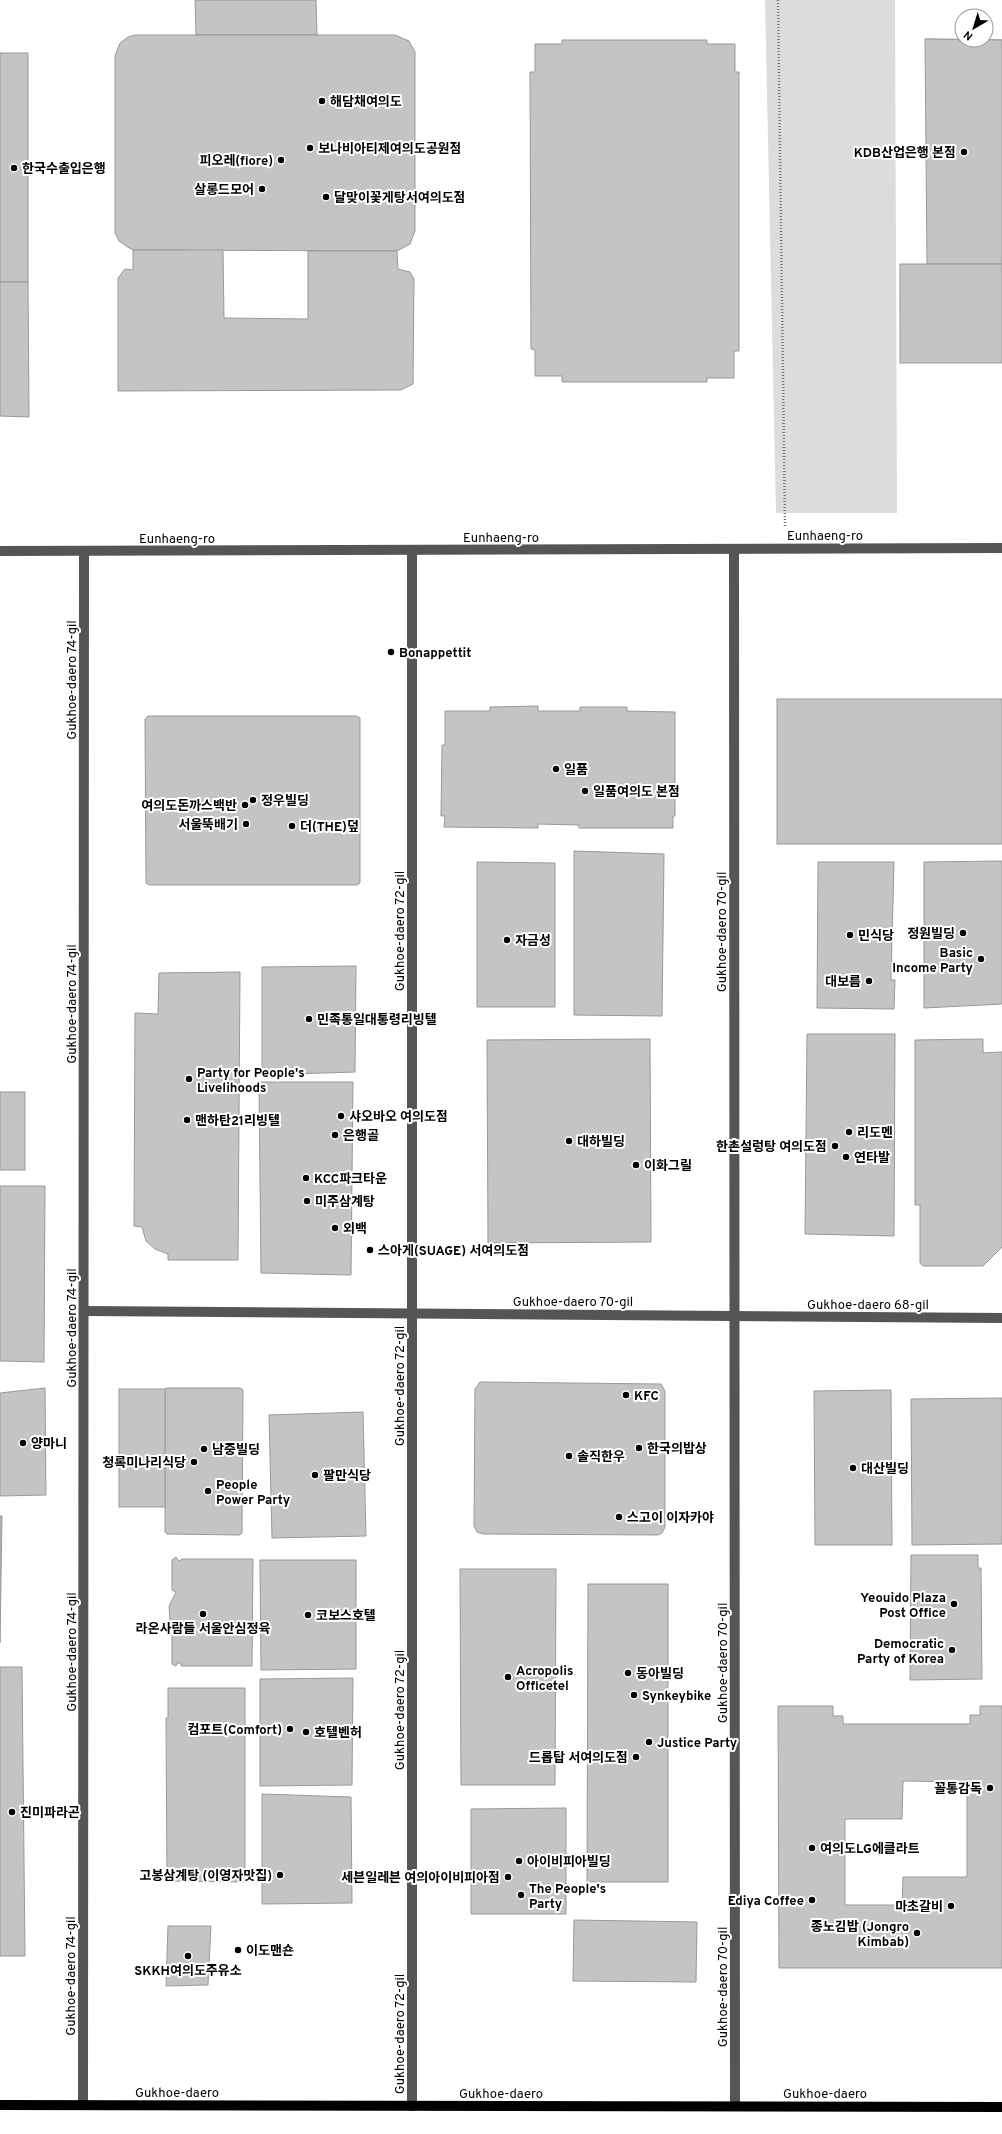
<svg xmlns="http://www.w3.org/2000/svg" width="1002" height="2134" font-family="Overpass,'Noto Sans KR',sans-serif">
<rect width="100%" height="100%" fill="#fff"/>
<polygon fill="#dcdcdc" points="765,0 895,0 897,513 776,513"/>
<g fill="#c4c4c4" stroke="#999" fill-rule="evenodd">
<polygon points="195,0 316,0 317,35 196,35"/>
<polygon points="135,35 395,35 409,41 415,52 415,231 410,244 397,251 133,250 126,246 119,241 115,233 115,56 120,43 128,37"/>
<polygon points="925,39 1002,40 1002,142 978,142"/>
<polygon points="925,39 1002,40 1002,264 927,264"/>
<polygon points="562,40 707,40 707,44 735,44 735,72 739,72 739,351 734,351 734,378 707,378 707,382 562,382 562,376 535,376 535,350 531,349 530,72 535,72 535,44 562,44"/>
<rect x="0" y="53" width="28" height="229"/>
<polygon points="133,250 223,250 224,318 308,319 308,251 397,251 398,269 410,272 414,279 413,384 401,390 118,391 118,278 125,269 133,270"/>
<rect x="900" y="264" width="102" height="99"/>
<polygon points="0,282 28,282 29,417 0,416"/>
<rect x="777" y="699" width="225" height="145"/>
<polygon points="538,706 538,711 580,711 580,707 627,707 627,711 675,712 675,816 673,816 673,828 579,828 579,825 538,824 538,828 444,827 445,816 441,816 442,745 445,745 445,711 490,711 490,707"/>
<polygon points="148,716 356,716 360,718 360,883 357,885 149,885 146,883 145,719"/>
<polygon points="574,851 664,854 662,1016 574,1015"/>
<polygon points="1002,861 1002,1004 924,1008 924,862"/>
<polygon points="477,862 555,863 555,1007 477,1007"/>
<polygon points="818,862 894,862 891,980 895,980 894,1009 817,1008"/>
<polygon points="356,966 355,1072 262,1075 262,967"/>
<polygon points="240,972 238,1260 168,1260 168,1254 155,1249 146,1241 142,1227 134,1226 135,1013 158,1014 159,973"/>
<polygon points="807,1034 895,1034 894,1236 805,1234"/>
<polygon points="650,1039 651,1242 488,1243 487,1040"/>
<polygon points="983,1039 983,1053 1002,1052 1002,1247 983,1266 923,1266 920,1263 920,1205 915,1205 915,1040"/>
<polygon points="259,1082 353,1082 351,1275 261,1273"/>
<rect x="0" y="1092" width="25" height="78"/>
<polygon points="0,1186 45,1186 44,1362 0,1361"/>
<polygon points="480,1382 661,1384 665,1391 665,1527 662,1533 658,1535 483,1534 477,1532 474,1526 475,1389"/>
<polygon points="45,1388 46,1495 0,1496 0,1393"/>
<polygon points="166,1388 240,1388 243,1390 242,1533 240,1535 167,1534 165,1532 165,1389"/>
<rect x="119" y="1389" width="46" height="118"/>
<polygon points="891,1390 892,1545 815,1545 814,1391"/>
<polygon points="1002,1398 1002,1544 912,1545 911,1399"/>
<polygon points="363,1412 366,1536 272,1538 269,1415"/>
<polygon points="0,1516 2,1516 0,1643"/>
<polygon points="911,1555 978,1555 978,1568 981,1568 982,1679 910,1680"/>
<polygon points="176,1557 179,1561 182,1559 253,1559 252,1666 181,1666 181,1663 177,1663 176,1666 172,1664 172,1634 175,1633 170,1620 169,1606 176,1592 172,1590 172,1560"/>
<polygon points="260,1560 356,1560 356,1669 261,1670"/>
<polygon points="460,1569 556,1569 555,1785 461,1785"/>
<polygon points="588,1584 668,1584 668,1882 587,1882"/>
<polygon points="0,1667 22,1667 25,1956 0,1956"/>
<polygon points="353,1678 352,1785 260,1786 260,1679"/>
<polygon points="168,1688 245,1688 245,1882 167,1881 166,1718 168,1718"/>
<path d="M 778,1706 L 833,1706 L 833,1716 L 843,1716 L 843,1724 L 970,1724 L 970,1715 L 980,1715 L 980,1706 L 1002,1706 L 1002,1968 L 779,1968 ZM 903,1781 L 967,1782 L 967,1877 L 903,1877 L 902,1905 L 845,1905 L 845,1819 L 902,1819 Z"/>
<polygon points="262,1794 351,1797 352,1903 262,1904"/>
<polygon points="566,1808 566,1914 471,1914 471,1809"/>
<polygon points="574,1920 697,1922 696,1982 573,1981"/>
<polygon points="168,1926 211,1926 208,1985 166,1986"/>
</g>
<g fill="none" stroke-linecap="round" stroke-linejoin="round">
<polyline stroke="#777" stroke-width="2.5" stroke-dasharray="1 2" stroke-linecap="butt" points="778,0 785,526"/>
<g stroke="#555" stroke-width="10">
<polyline points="734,549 735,2106"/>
<polyline points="0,551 1002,548"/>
<polyline points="84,1311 1002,1318"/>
<polyline points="83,2105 84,551"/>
<polyline points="412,2106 412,550"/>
</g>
<polyline stroke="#000" stroke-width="10" points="0,2105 1002,2107"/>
</g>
<g fill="#000" stroke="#fff" stroke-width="1.5">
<circle cx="322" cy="101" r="4"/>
<circle cx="310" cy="148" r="4"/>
<circle cx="964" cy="152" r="4"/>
<circle cx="281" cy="160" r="4"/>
<circle cx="14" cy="168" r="4"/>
<circle cx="262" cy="189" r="4"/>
<circle cx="326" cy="197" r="4"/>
<circle cx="391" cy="652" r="4"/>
<circle cx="556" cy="769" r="4"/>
<circle cx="585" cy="791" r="4"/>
<circle cx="253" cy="800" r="4"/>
<circle cx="245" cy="805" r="4"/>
<circle cx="246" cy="824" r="4"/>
<circle cx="292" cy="826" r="4"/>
<circle cx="963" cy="933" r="4"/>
<circle cx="850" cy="935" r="4"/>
<circle cx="507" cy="940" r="4"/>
<circle cx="981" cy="959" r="4"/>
<circle cx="869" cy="981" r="4"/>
<circle cx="309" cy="1019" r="4"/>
<circle cx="189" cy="1079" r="4"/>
<circle cx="341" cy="1116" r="4"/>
<circle cx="187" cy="1120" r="4"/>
<circle cx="849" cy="1132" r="4"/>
<circle cx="335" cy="1135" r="4"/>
<circle cx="569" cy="1141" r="4"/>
<circle cx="835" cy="1146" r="4"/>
<circle cx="846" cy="1157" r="4"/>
<circle cx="636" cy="1165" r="4"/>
<circle cx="306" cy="1178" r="4"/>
<circle cx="307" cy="1201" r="4"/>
<circle cx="335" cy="1228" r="4"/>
<circle cx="370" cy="1250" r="4"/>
<circle cx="626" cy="1395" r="4"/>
<circle cx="23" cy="1443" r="4"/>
<circle cx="639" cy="1448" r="4"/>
<circle cx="204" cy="1449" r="4"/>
<circle cx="569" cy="1456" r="4"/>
<circle cx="194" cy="1462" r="4"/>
<circle cx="853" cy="1468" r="4"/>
<circle cx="315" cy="1475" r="4"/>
<circle cx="208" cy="1491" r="4"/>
<circle cx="619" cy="1517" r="4"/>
<circle cx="954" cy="1604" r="4"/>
<circle cx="203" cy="1614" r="4"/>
<circle cx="308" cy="1615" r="4"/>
<circle cx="952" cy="1650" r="4"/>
<circle cx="628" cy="1673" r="4"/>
<circle cx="508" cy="1677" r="4"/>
<circle cx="634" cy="1695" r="4"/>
<circle cx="290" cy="1729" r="4"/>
<circle cx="306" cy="1732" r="4"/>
<circle cx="649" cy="1742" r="4"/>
<circle cx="636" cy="1757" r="4"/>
<circle cx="990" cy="1788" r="4"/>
<circle cx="12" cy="1812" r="4"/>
<circle cx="812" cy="1848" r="4"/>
<circle cx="519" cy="1861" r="4"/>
<circle cx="280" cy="1875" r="4"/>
<circle cx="508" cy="1877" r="4"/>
<circle cx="521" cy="1895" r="4"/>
<circle cx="812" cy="1900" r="4"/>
<circle cx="951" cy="1906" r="4"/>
<circle cx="917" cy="1933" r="4"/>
<circle cx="238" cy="1950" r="4"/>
<circle cx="188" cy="1956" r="4"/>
</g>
<g text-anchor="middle" stroke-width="4" stroke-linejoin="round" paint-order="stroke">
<g font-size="13" font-weight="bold" fill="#000" stroke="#fff" text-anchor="start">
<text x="330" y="106">해담채여의도</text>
<text x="318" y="153">보나비아티제여의도공원점</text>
<text x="956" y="157" text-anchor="end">KDB산업은행 본점</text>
<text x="273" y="165" text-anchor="end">피오레(fiore)</text>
<text x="22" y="173">한국수출입은행</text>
<text x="254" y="194" text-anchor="end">살롱드모어</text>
<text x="334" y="202">달맞이꽃게탕서여의도점</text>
<text x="399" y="657">Bonappettit</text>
<text x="564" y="774">일품</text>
<text x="593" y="796">일품여의도 본점</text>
<text x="261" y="805">정우빌딩</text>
<text x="237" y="810" text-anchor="end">여의도돈까스백반</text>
<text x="238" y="829" text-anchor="end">서울뚝배기</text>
<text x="300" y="831">더(THE)덮</text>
<text x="955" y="938" text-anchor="end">정원빌딩</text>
<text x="858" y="940">민식당</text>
<text x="515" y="945">자금성</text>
<text x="973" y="957" text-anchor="end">Basic<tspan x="973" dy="15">Income Party</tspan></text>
<text x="861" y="986" text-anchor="end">대보름</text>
<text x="317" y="1024">민족통일대통령리빙텔</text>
<text x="197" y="1077">Party for People's<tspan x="197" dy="15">Livelihoods</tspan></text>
<text x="349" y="1121">샤오바오 여의도점</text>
<text x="195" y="1125">맨하탄21리빙텔</text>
<text x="857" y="1137">리도멘</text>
<text x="343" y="1140">은행골</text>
<text x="577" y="1146">대하빌딩</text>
<text x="827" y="1151" text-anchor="end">한촌설렁탕 여의도점</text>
<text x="854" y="1162">연타발</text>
<text x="644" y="1170">이화그릴</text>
<text x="314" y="1183">KCC파크타운</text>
<text x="315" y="1206">미주삼계탕</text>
<text x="343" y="1233">외백</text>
<text x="378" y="1255">스아게(SUAGE) 서여의도점</text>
<text x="634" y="1400">KFC</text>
<text x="31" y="1448">양마니</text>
<text x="647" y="1453">한국의밥상</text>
<text x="212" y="1454">남중빌딩</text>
<text x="577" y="1461">솔직한우</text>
<text x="186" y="1467" text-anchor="end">청록미나리식당</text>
<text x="861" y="1473">대산빌딩</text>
<text x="323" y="1480">팔만식당</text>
<text x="216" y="1489">People<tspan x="216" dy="15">Power Party</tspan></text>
<text x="627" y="1522">스고이 이자카야</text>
<text x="946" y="1602" text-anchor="end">Yeouido Plaza<tspan x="946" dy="15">Post Office</tspan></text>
<text x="316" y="1620">코보스호텔</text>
<text x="203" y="1633" text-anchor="middle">라온사람들 서울안심정육</text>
<text x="944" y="1648" text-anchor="end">Democratic<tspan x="944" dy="15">Party of Korea</tspan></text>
<text x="516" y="1675">Acropolis<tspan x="516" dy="15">Officetel</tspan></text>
<text x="636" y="1678">동아빌딩</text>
<text x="642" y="1700">Synkeybike</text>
<text x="282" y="1734" text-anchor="end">컴포트(Comfort)</text>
<text x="314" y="1737">호텔벤허</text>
<text x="657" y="1747">Justice Party</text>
<text x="628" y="1762" text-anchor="end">드롭탑 서여의도점</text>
<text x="982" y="1793" text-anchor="end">꼴통감독</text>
<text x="20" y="1817">진미파라곤</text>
<text x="820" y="1853">여의도LG에클라트</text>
<text x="527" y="1866">아이비피아빌딩</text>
<text x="272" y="1880" text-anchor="end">고봉삼계탕 (이영자맛집)</text>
<text x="500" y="1882" text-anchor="end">세븐일레븐 여의아이비피아점</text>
<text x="529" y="1893">The People's<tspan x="529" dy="15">Party</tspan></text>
<text x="804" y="1905" text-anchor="end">Ediya Coffee</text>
<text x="943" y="1911" text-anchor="end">마초갈비</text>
<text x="909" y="1931" text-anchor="end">종노김밥 (Jongro<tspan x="909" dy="15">Kimbab)</tspan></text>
<text x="246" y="1955">이도맨숀</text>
<text x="188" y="1975" text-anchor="middle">SKKH여의도주유소</text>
</g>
<g font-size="13" fill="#000" stroke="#fff">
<text x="825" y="540">Eunhaeng-ro</text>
<text x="501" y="542">Eunhaeng-ro</text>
<text x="177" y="543">Eunhaeng-ro</text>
<text transform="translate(71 680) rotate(-90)" y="5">Gukhoe-daero 74-gil</text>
<text transform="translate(399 931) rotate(-90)" y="5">Gukhoe-daero 72-gil</text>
<text transform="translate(721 932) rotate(-90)" y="5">Gukhoe-daero 70-gil</text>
<text transform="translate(71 1004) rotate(-90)" y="5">Gukhoe-daero 74-gil</text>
<text x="573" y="1306">Gukhoe-daero 70-gil</text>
<text x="868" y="1309">Gukhoe-daero 68-gil</text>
<text transform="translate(71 1328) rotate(-90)" y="5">Gukhoe-daero 74-gil</text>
<text transform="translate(399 1386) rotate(-90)" y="5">Gukhoe-daero 72-gil</text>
<text transform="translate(71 1652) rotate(-90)" y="5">Gukhoe-daero 74-gil</text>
<text transform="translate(722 1663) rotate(-90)" y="5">Gukhoe-daero 70-gil</text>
<text transform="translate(399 1710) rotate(-90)" y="5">Gukhoe-daero 72-gil</text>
<text transform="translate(70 1976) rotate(-90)" y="5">Gukhoe-daero 74-gil</text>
<text transform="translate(722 1987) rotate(-90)" y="5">Gukhoe-daero 70-gil</text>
<text transform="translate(399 2034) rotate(-90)" y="5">Gukhoe-daero 72-gil</text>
<text x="177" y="2097">Gukhoe-daero</text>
<text x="501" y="2098">Gukhoe-daero</text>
<text x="825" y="2098">Gukhoe-daero</text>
</g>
</g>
<g transform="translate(974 28) rotate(218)"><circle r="19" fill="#ffffff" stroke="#999999"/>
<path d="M0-3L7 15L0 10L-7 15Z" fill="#000000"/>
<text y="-6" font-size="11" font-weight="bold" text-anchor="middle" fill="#000000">N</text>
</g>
</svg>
